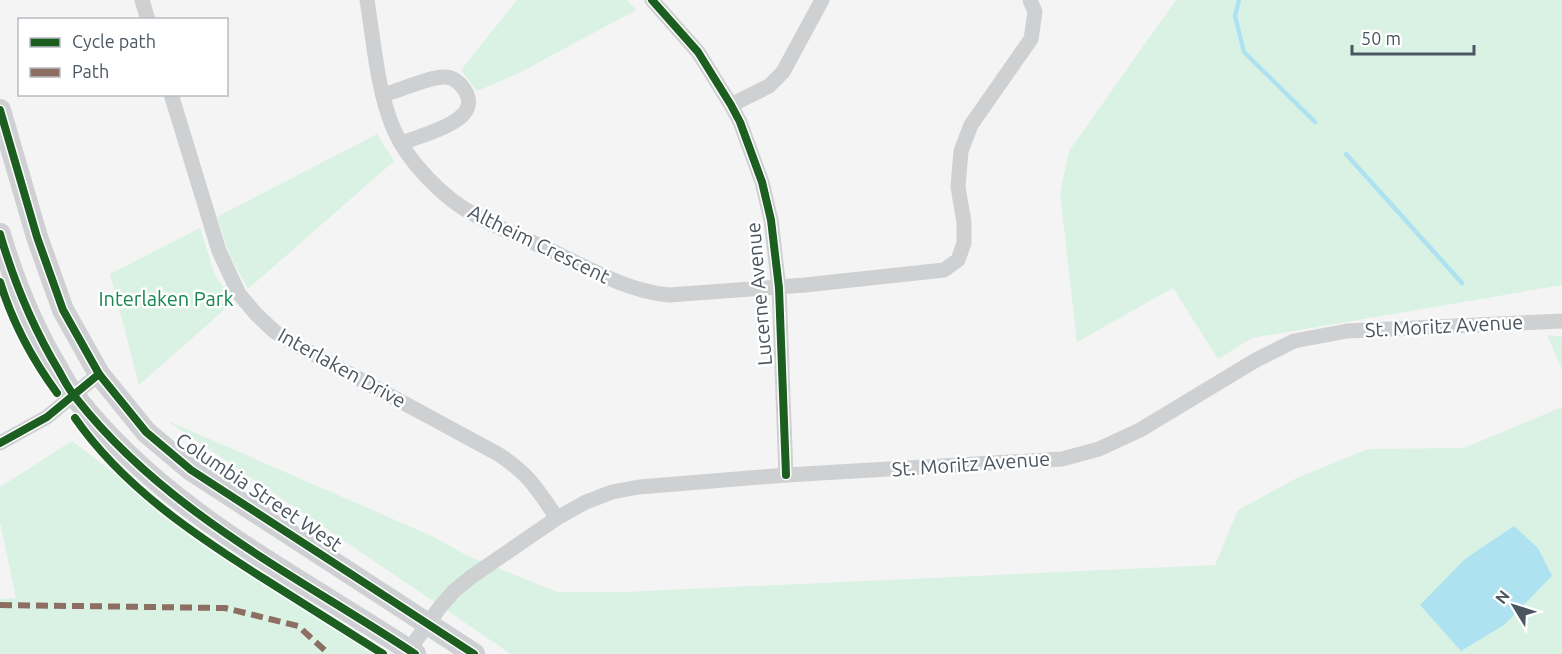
<svg xmlns="http://www.w3.org/2000/svg" width="1562" height="654" font-family="Ubuntu,sans-serif">
<rect width="100%" height="100%" fill="#f4f4f4"/>
<g fill="#d9f2e3">
<polygon points="517,0 627,0 636,10 517,74 477,91 461,70"/>
<polygon points="1176,0 1562,0 1562,285 1252,338 1218,359 1173,288 1077,342 1060,193 1069,151"/>
<polygon points="377,134 394,161 248,289 230,256 217,217"/>
<polygon points="200,228 215,275 233,302 139,385 110,274"/>
<polygon points="1547,335 1562,337 1562,369"/>
<polygon points="1562,407 1562,654 511,654 166,420 434,537 468,556 557,592 623,592 1215,565 1238,510 1297,478 1368,449 1464,448"/>
<polygon points="72,441 200,539 383,654 0,654 0,599 16,598 0,522 0,487"/>
</g>
<polygon fill="#aee2f0" points="1514,526 1538,548 1552,576 1504,625 1461,651 1420,605 1465,559"/>
<g fill="none" stroke-linecap="round" stroke-linejoin="round">
<g stroke="#aee2f0" stroke-width="4.5">
<polyline points="1239,0 1235,16 1244,52 1315,122"/>
<polyline points="1346,154 1462,283"/>
</g>
<g stroke="#ced0d2" stroke-width="15">
<polyline points="142,0 148,20"/>
<path d="M 367,0 C 374,43 377,90 394,130 C 408,162 444,199 475,215 C 499,228 525,239 550,250 C 588,268 627,291 669,295 L 805,285 L 944,270 L 958,260 L 964,243 L 964,222 L 958,187 L 961,151 L 971,125 L 1031,39 L 1035,12 L 1030,0"/>
<polyline points="652,0 698,52 731,105 740,122 762,182 771,220 779,288 786,475"/>
<path d="M 171,94 L 219,251 L 239,294 L 256,314 L 275,332 L 291,342 L 498,454 C 529,474 537,489 557,518"/>
<path d="M 383,95 C 398,91 431,76 445,77 C 453,77 459,82 464,89 C 486,121 423,134 402,143"/>
<polyline points="731,105 769,86 783,72 822,0"/>
<polyline points="0,443 47,417 99,374"/>
<polyline points="409,650 440,607 454,591 471,577 557,518 586,502 612,492 639,487 786,475 1062,459 1099,449 1140,430 1256,360 1294,341 1347,331 1562,321"/>
</g>
<g stroke="#ced0d4" stroke-width="22">
<polyline points="0,110 37,237 63,310 99,374 146,432 191,470 474,654"/>
<path d="M 0,234 C 14,282 33,328 59,371 C 64,380 69,390 76,398 C 165,512 297,576 415,654"/>
</g>
<polyline stroke="#8d6e63" stroke-width="6" stroke-dasharray="12 6" stroke-linecap="butt" points="0,605 225,608 298,626 329,654"/>
<g stroke="#fff" stroke-width="11">
<g id="cycleway">
<polyline points="652,0 698,52 731,105 740,122 762,182 771,220 779,288 786,475"/>
<polyline points="0,110 37,237 63,310 99,374 146,432 191,470 474,654"/>
<path d="M 0,234 C 14,282 33,328 59,371 C 64,380 69,390 76,398 C 165,512 297,576 415,654"/>
<path d="M 0,282 C 12,321 32,359 57,393"/>
<path d="M 75,418 C 123,487 196,536 266,580 C 305,605 344,629 383,654"/>
<polyline points="0,443 47,417 99,374"/>
</g>
</g>
<use href="#cycleway" stroke="#1b5e20" stroke-width="8"/>
</g>
<g text-anchor="middle" stroke-width="5" stroke-linejoin="round" paint-order="stroke">
<g font-size="20" fill="#4a5661" stroke="#fff">
<text transform="translate(539 244) rotate(26)" y="7">Altheim Crescent</text>
<text transform="translate(759 294) rotate(-95)" y="7">Lucerne Avenue</text>
<text transform="translate(1444 326) rotate(-3)" y="7">St. Moritz Avenue</text>
<text transform="translate(342 368) rotate(29)" y="7">Interlaken Drive</text>
<text transform="translate(971 464) rotate(-4)" y="7">St. Moritz Avenue</text>
<text transform="translate(259 492) rotate(34)" y="7">Columbia Street West</text>
</g>
<g font-size="20" fill="#17864f" stroke="#fff">
<text x="166" y="306">Interlaken Park</text>
</g>
</g>
<rect x="18" y="18" width="210" height="78" fill="#ffffff" stroke="#b7bbc0" stroke-width="1.5"/>
<rect x="30" y="38" width="30" height="9" fill="#1b5e20" stroke="#b7bbc0" stroke-width="1.5"/>
<text x="72" y="48" font-size="18" fill="#4a5661">Cycle path</text>
<rect x="30" y="68" width="30" height="9" fill="#8d6e63" stroke="#b7bbc0" stroke-width="1.5"/>
<text x="72" y="78" font-size="18" fill="#4a5661">Path</text>
<g transform="translate(1514 606) rotate(308)" stroke="#ffffff" stroke-width="4.5" paint-order="stroke">
<path d="M0-4.5L10 22L0 15L-10 22Z" fill="#4a5661"/>
<text y="-9" font-size="16" font-weight="bold" text-anchor="middle" fill="#4a5661">N</text>
</g>
<path d="M1352 45v9h122v-9" fill="none" stroke="#4a5661" stroke-width="3"/>
<text x="1361" y="45" font-size="18" fill="#4a5661" stroke="#ffffff" stroke-width="4.5" paint-order="stroke">50 m</text>
</svg>
